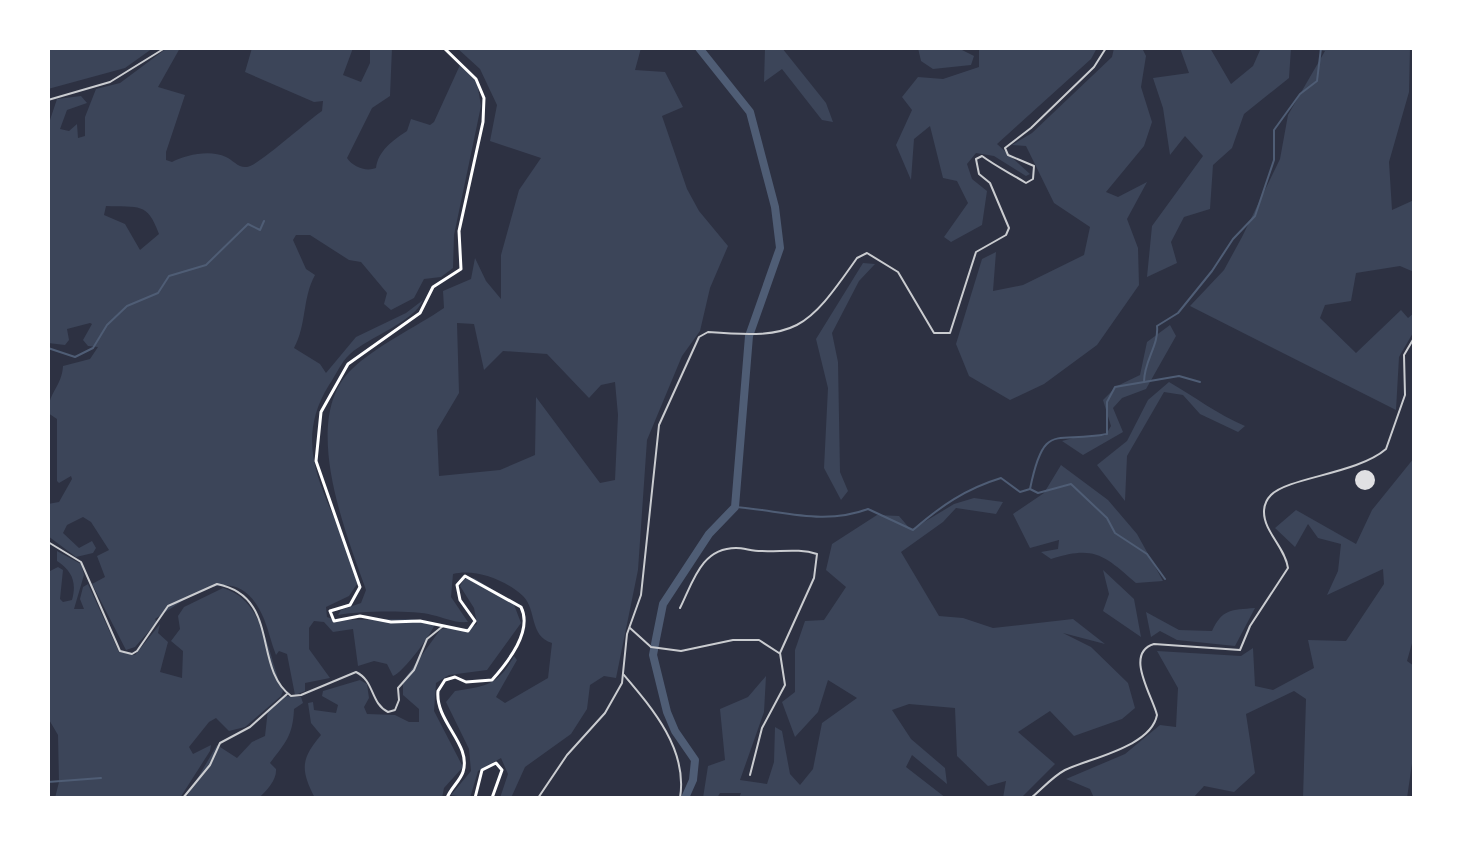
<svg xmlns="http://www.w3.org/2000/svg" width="1462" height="846" font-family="Cabin,sans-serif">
<rect width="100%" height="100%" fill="#2d3142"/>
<g fill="#3c4559" fill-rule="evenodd">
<polygon points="48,48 153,48 125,68 48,89"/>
<path d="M 167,48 L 180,48 L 158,87 L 185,95 L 166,152 L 166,160 L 172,162 C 185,155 210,149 226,157 C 233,160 238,168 247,167 C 259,165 306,122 322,111 L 323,101 L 314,102 L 245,72 L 252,48 L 353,48 L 343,75 L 361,82 L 370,63 L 370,48 L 392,48 L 390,96 L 372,108 L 347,158 C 353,167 366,172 376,168 C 378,151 393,140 407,131 L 411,119 L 430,125 L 434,122 L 460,65 L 477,82 L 481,106 L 454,235 L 453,268 L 441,277 L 424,279 L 414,298 L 391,310 L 384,304 L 387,293 L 361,262 L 349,260 L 310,235 L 296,235 L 293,240 L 306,269 L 315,275 C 302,299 307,324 294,348 L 320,364 L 326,373 L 356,337 L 406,313 L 423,300 C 414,322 369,337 350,354 C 341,362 336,375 329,385 C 283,459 344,512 357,584 L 349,596 L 326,607 L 327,617 L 335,620 L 412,619 L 435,623 C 434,631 403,673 393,676 L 387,664 L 374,661 L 358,666 L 353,629 L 333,632 L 324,622 L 314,621 L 309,628 L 309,649 L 330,678 L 305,683 L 305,691 L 295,695 L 287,654 L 279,651 L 276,655 C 271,643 269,631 264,619 C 238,557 192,595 155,619 L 157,622 L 135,647 L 126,650 L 92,584 L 105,577 L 97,556 L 109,550 L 91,522 L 83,517 L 67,525 L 63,533 L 79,548 L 92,541 L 96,548 L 93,553 L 76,557 L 48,536 L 48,504 L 59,502 L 72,479 L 71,476 L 59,483 L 57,481 L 57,419 L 48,413 C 48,393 62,386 63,366 L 90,359 L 98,347 L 88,346 L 83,340 L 92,324 L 90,323 L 67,329 L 69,340 L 65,345 L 48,343 L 48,126 L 57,99 L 81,96 L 87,103 L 67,110 L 60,129 L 69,131 L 77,124 L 78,138 L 85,136 L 85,117 L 96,89 L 120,83 ZM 106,206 C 139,208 147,201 159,234 L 140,250 L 125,224 L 104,215 Z"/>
<path d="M 457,48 L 641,48 L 635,70 L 665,72 L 683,107 L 662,116 L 687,189 L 699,211 L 728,246 L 710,288 L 700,331 L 682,356 L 647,440 L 638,570 L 616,678 L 604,676 L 590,685 L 587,709 L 571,734 L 525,767 L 511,798 L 500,798 L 508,774 L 501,758 L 478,771 L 470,798 L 451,795 L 471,771 L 469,749 L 446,702 L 455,691 C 485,686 498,686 514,656 L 517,660 L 496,697 L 505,703 L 548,678 L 552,643 C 529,636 537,610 523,596 C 506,580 475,568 453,574 L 451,597 L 468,622 C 453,623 446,618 432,615 C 414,610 357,611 338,615 L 341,610 L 361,603 L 366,590 C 346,533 299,419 352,369 C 376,346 416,327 444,308 L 443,291 L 471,279 L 475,258 L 486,281 L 501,299 L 501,255 L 519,190 L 541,158 L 490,141 L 497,105 L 480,69 ZM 457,323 L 474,324 L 484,370 L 503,351 L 547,354 L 589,398 L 601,385 L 615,382 L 618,415 L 615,480 L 600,483 L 536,397 L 535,455 L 500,470 L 439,476 L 437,430 L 459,393 Z"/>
<polygon points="765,48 782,48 826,103 833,122 822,120 782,69 764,82"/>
<polygon points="918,48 958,48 974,56 971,65 933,69 921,61"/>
<polygon points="979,48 1097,48 1091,59 997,144 1030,174 1026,176 994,156 976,153 967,164 972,179 987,191 982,225 951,242 944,237 968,203 957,181 943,178 930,126 914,139 911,180 896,145 912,110 902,97 918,77 943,79 979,67"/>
<polygon points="1114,48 1142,48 1146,56 1141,87 1152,122 1144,146 1106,192 1118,197 1147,182 1127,219 1138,248 1139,285 1097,345 1044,384 1010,400 969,376 956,344 982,259 996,252 993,291 1023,285 1084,255 1090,227 1054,203 1026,146 1012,145 1032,133 1112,57"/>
<polygon points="1180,48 1210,48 1231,84 1253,66 1261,48 1291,48 1289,78 1244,114 1232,148 1213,165 1210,209 1184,217 1171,242 1177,263 1147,277 1152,226 1203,156 1185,136 1170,155 1163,108 1153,78 1189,73"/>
<polygon points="1304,48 1410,48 1409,92 1389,162 1392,210 1414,200 1414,272 1400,266 1356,273 1351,301 1325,305 1320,318 1356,353 1401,310 1408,318 1414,313 1414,331 1399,357 1396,410 1190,306 1224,270 1242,237 1280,159 1288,115 1325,51"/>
<polygon points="863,263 875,264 859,281 832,333 838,362 840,472 848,491 841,500 824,468 828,388 816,339"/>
<polygon points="1170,325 1176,336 1146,389 1122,398 1113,408 1123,432 1083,455 1062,441 1080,436 1105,436 1111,426 1103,400 1117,386 1140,375 1147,342"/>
<path d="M 1169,382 C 1195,397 1217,414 1245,426 L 1238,432 L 1200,414 L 1183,395 L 1164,392 L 1127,456 L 1125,501 L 1097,465 L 1127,441 L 1148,400 Z"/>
<polygon points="1414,458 1414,636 1407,661 1414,666 1414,750 1407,798 1303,798 1306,699 1294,691 1246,714 1255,773 1234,792 1204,786 1193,798 1094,798 1090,789 1066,779 1125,754 1160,725 1176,727 1178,688 1157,651 1241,656 1253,648 1255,686 1273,690 1314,668 1308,640 1346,641 1384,584 1383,569 1327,595 1338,571 1341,544 1318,538 1308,524 1295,547 1275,528 1296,510 1356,544 1372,510"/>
<path d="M 1061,465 L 1108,500 L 1137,534 L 1163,581 L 1136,583 C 1104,555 1094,545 1051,559 L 1041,552 L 1058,549 L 1059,540 L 1030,548 L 1013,514 L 1044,493 Z"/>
<polygon points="974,498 1003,502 996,514 956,508 943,522 901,552 939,616 963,618 993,628 1073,619 1105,644 1063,633 1091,647 1128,683 1135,708 1122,719 1074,736 1050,711 1018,732 1055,764 1021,798 1003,798 1006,781 988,786 957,756 955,708 909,704 892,710 911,739 945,768 947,784 912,755 906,767 946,798 739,798 741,793 720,793 717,798 703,798 708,766 725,760 720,709 748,697 766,676 764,712 740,780 767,784 774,762 775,727 782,731 790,774 800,785 813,769 822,723 857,698 828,680 818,712 795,737 782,702 795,692 795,650 805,621 824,620 846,587 826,570 832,544 877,515 899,516 911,530 954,504"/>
<path d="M 57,551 L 81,564 L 84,575 L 74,609 L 84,609 L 80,599 L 83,587 L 88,584 L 119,652 L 135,655 L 160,624 L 158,633 L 168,642 L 160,672 L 182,678 L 183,651 L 171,641 L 180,629 L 178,616 L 184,607 L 223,588 C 265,600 268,657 283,691 L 281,696 L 245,727 L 229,731 L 216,718 L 209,722 L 189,747 L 193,754 L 211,745 L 210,751 L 180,798 L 55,798 L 59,782 L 58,735 L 48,718 L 48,572 L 58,567 L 63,570 L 60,599 L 63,602 L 72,600 C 77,582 72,571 57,561 Z"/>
<polygon points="1103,570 1134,599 1141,637 1103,611 1109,594"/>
<path d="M 474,578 L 513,602 L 521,623 L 487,670 L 449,675 L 436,683 L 434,711 L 463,767 L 444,788 L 442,798 L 315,798 C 300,769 301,759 321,735 L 311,723 L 308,703 L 313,702 L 314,710 L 336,713 L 338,705 L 322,696 L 323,691 L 360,680 L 367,684 L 369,698 L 364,707 L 367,714 L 395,715 L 409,722 L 419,722 L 419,709 L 403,695 L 403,681 L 440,630 C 453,624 465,634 477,624 L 474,608 L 460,586 L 464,579 Z"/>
<path d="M 1255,608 L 1235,646 L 1177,640 L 1160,631 L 1151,637 L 1146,612 L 1179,630 L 1212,631 C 1222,609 1231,610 1255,608 Z"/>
<path d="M 285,696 L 301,697 L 303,703 L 294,709 C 293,736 285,743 270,763 L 276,769 C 277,780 267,790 259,798 L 186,798 L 217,745 L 237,758 L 252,742 L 265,736 L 268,709 Z"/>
</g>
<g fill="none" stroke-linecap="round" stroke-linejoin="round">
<g stroke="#4f5d75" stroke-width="2">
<polyline points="48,348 75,357 93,348 107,325 127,306 158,293 169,276 206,265 248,224 260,230 264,221"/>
<polyline points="1144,382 1179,376 1200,382"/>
<polyline points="1030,489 1038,493 1071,484 1107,518 1115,533 1147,554 1165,579"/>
<path d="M 735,507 C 780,510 823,526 868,509 L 913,530 C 941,506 965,489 1001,478 L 1020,492 L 1030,489 C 1044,420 1055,444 1107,434 L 1107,402 L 1115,387 L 1144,382 C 1144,360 1159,346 1157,326 L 1178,313 L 1212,271 L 1233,239 L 1255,216 L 1274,160 L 1274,130 L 1300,94 L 1317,81 L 1321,48"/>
<polyline points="48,782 101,778"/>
</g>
<polyline stroke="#4f5d75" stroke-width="8" points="685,798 693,780 695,760 675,731 667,712 653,655 656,639 663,604 709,534 735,507 749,336 780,248 775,207 750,112 699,48"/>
</g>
<circle fill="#e0e0e3" cx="1365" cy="480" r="10"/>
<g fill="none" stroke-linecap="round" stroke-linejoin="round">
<g stroke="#caccd0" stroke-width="2">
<path d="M 680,608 C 693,582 701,548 736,548 C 744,548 752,551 761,551 C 780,552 799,548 817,554 L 814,578 L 780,653 L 785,685 L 762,728 L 750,775"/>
<polyline points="630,628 651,647 681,651 733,640 759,640 779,653"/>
<path d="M 624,675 C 653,709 688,750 680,798"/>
<polyline points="183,798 210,765 220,743 250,727 287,694"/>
</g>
<g stroke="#caccd0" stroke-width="2">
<polyline points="48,100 110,82 165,48"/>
<path d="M 48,542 L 81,562 L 120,651 L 132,654 L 137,651 L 168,606 L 217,584 C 281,597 252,667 291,696 L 301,695 L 356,672 C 375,681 370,703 388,712 L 395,710 L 399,700 L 398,688 L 414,670 L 427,639 L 443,626"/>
<path d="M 538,798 L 567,755 L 605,713 L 622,683 L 627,634 L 641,595 L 659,425 L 699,337 L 708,332 C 797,339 806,331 857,258 L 867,253 L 898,272 L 934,333 L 950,333 L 976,252 L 1006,235 L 1009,228 L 990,183 L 979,174 L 976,159 L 982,156 C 997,167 1010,173 1026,183 L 1033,179 L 1034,166 L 1008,155 L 1005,148 L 1031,128 L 1094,67 L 1106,48"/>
<path d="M 1031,798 C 1042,789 1052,777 1065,770 C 1090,758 1151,747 1157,715 C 1152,695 1124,653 1154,644 L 1240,650 L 1250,626 L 1288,568 C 1285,547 1264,532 1264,512 C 1264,506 1267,499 1271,495 C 1289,477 1357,474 1386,449 L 1405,395 L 1404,355 L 1414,338"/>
</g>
<g stroke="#fff" stroke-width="3">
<path d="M 444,48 L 476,79 L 484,98 L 483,122 L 459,231 L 461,269 L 433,287 L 420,313 L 348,364 L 321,412 L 316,461 L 360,587 L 350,605 L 330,611 L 334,621 L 360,616 L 391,622 L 420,621 L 468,631 L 475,621 L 460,600 L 457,585 L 465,576 L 521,607 C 533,631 508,662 492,680 L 466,682 L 455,677 L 445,680 L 438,691 C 435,722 472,744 463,772 C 460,781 450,789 447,798"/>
<polyline points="475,798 482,770 496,763 502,770 492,798"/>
</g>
</g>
<rect width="1462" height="846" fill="none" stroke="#ffffff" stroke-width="100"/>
</svg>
